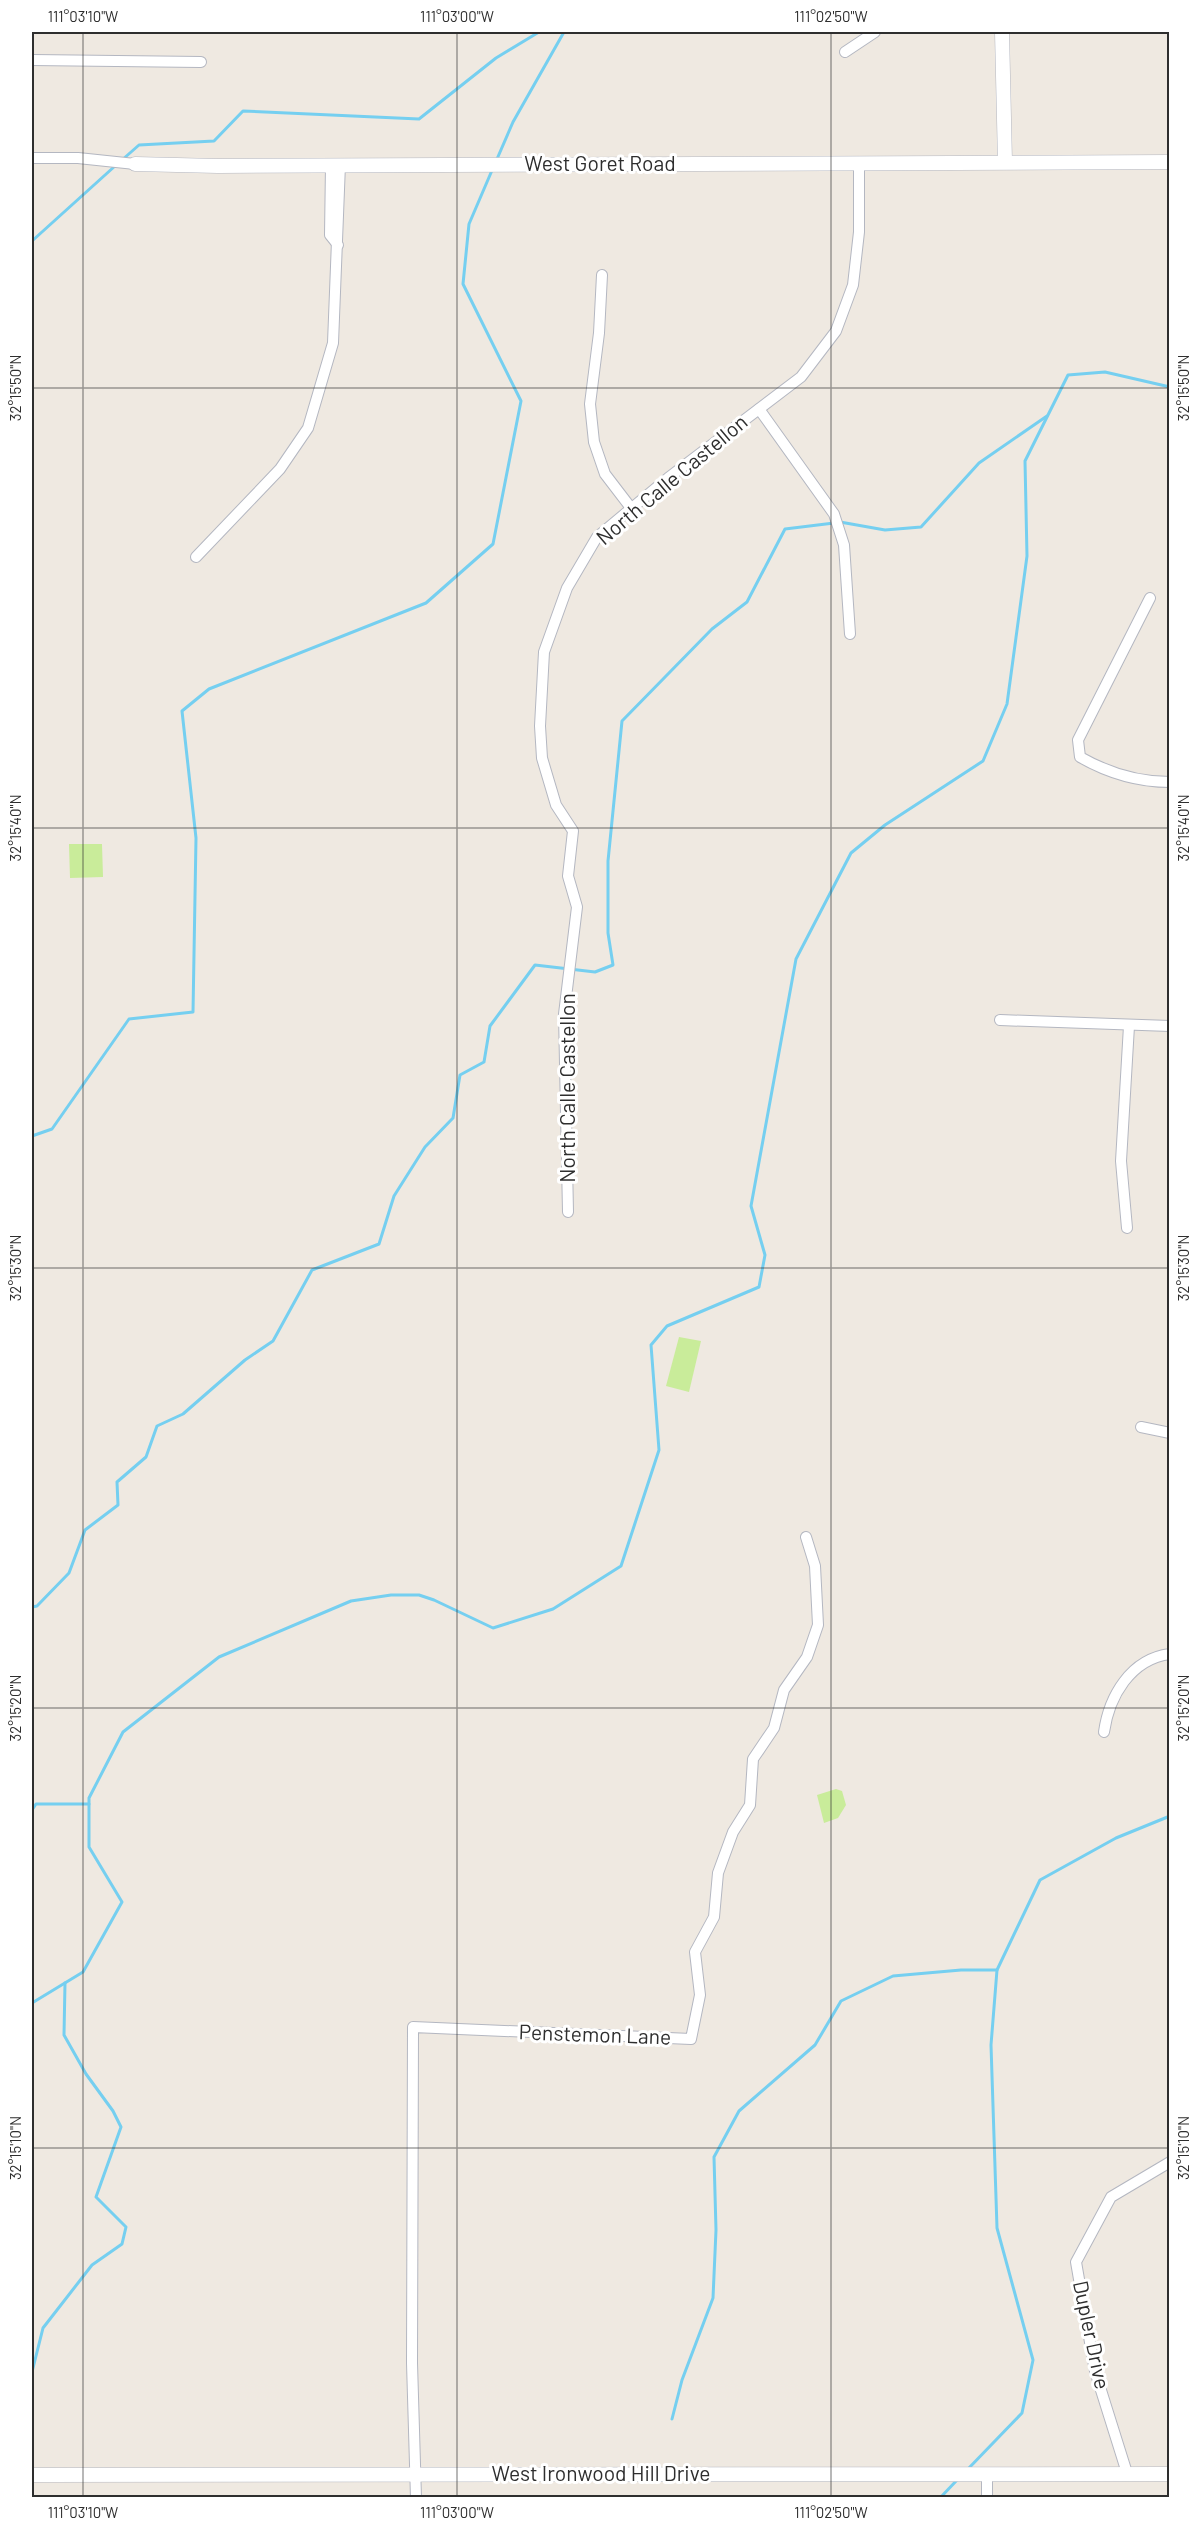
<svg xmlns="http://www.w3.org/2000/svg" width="1201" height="2529" font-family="Barlow,sans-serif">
<rect width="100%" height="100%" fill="#efe9e1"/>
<g fill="#c9ec9a">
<polygon points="69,844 102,844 103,877 70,878"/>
<polygon points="679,1337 701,1341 689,1392 666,1386"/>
<polygon points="836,1789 842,1791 846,1805 838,1818 824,1823 817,1795"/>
</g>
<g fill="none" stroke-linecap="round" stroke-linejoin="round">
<g stroke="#75cff0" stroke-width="3">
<polyline points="497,159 513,122 564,32"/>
<polyline points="122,160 139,145 214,141 243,111 419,119 496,58 539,32"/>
<polyline points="32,241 115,166"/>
<polyline points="840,522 885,530 921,527 979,463 1047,416"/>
<polyline points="32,1136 52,1129 129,1019 193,1012 196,838 182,711 209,689 426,603 493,544 521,401 463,284 469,224 493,168"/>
<polyline points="32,1607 37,1606 69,1573 85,1530 118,1505 117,1482 146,1457 157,1426 183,1414 245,1360 273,1341 312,1270 379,1244 394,1196 425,1147 453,1118 460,1075 484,1062 490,1026 535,965 595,972 613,965 608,933 608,861 622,721 712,629 747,602 785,529 834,523"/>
<polyline points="32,1810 36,1804 89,1804"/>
<polyline points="32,2003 83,1972 122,1902 89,1847 89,1798 123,1732 219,1657 351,1601 391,1595 419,1595 434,1600 493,1628 553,1609 621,1566 659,1450 651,1345 667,1326 759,1287 765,1255 751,1206 796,959 851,853 885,825 983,761 1007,704 1027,556 1025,461 1068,375 1105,372 1170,387"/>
<polyline points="32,2372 43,2328 92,2265 122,2244 126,2227 96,2197 121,2127 113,2111 86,2074 64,2035 65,1983"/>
<polyline points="672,2419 682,2380 713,2298 716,2230 714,2157 739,2111 815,2045 841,2001 893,1976 961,1970 997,1970"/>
<polyline points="967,2470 1022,2413 1033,2360 997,2228 991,2045 997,1970 1040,1880 1116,1838 1170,1816"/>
<polyline points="940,2498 958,2479"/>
</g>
<g stroke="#b4b7c1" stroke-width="12">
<g id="street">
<polyline points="845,52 875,32"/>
<polyline points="32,60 201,62"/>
<polyline points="32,158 78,158 135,164"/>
<polyline points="331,165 330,235 338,245"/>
<polyline points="602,275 599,333 590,404 594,442 605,474 631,508"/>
<polyline points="759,409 834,514 844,545 850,634"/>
<polyline points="196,557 280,469 308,428 333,343 340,164"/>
<path d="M 1150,598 L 1078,740 L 1080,757 C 1108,773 1137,782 1170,782"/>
<polyline points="1000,1020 1170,1026"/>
<polyline points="568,1212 564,1014 577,907 568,876 573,831 556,805 542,758 540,726 544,652 567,588 597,537 668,478 801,377 836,331 853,285 859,232 859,164"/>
<polyline points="1127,1228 1121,1161 1129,1026"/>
<polyline points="1141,1427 1170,1433"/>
<path d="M 1104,1732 C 1109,1697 1130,1659 1170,1654"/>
<polyline points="1127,2473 1095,2371 1076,2262 1111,2197 1170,2162"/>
<polyline points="987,2474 987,2498"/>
<polyline points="416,2498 412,2363 413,2027 691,2039 700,1995 695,1952 714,1917 718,1873 733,1832 750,1805 753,1759 774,1728 784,1690 807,1657 818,1625 815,1566 806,1537"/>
</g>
</g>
<g stroke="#b4b7c1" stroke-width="15">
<g id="secondary">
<polyline points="1002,32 1005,162"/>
<polyline points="135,164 218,166 1170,162"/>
<polyline points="32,2475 1170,2474"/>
</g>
</g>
<use href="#street" stroke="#fff" stroke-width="10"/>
<use href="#secondary" stroke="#fff" stroke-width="14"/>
</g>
<path fill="none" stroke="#2e2e2e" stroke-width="1.5" stroke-opacity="0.45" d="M 83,32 L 83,2498M 457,32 L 457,2498M 831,32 L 831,2498M 32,388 L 1170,388M 32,828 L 1170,828M 32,1268 L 1170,1268M 32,1708 L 1170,1708M 32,2148 L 1170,2148"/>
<g text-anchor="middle" stroke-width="6" stroke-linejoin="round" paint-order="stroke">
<g font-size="21" fill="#2e2e2e" stroke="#fff">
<text x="600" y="171">West Goret Road</text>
<text transform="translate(672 480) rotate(-40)" y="7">North Calle Castellon</text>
<text transform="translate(568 1088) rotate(-90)" y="7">North Calle Castellon</text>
<text transform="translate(595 2035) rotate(2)" y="7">Penstemon Lane</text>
<text transform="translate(1091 2335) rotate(78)" y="7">Dupler Drive</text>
<text x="601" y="2481">West Ironwood Hill Drive</text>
</g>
</g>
<rect width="1201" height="2529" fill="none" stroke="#ffffff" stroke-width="66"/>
<rect x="33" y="33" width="1135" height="2463" fill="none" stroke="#2e2e2e" stroke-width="2"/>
<g font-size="15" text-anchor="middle" fill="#2e2e2e">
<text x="83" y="22">111°03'10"W</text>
<text x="457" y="22">111°03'00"W</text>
<text x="831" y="22">111°02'50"W</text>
<text transform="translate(16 388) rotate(-90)" y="5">32°15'50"N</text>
<text transform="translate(1184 388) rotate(-90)" y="5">32°15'50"N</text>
<text transform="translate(16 828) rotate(-90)" y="5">32°15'40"N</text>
<text transform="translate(1184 828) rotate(-90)" y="5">32°15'40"N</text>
<text transform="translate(16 1268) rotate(-90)" y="5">32°15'30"N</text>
<text transform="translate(1184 1268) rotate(-90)" y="5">32°15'30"N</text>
<text transform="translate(16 1708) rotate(-90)" y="5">32°15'20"N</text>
<text transform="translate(1184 1708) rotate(-90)" y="5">32°15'20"N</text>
<text transform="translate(16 2148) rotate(-90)" y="5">32°15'10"N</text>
<text transform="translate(1184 2148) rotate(-90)" y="5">32°15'10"N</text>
<text x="83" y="2518">111°03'10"W</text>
<text x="457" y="2518">111°03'00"W</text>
<text x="831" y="2518">111°02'50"W</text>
</g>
</svg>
